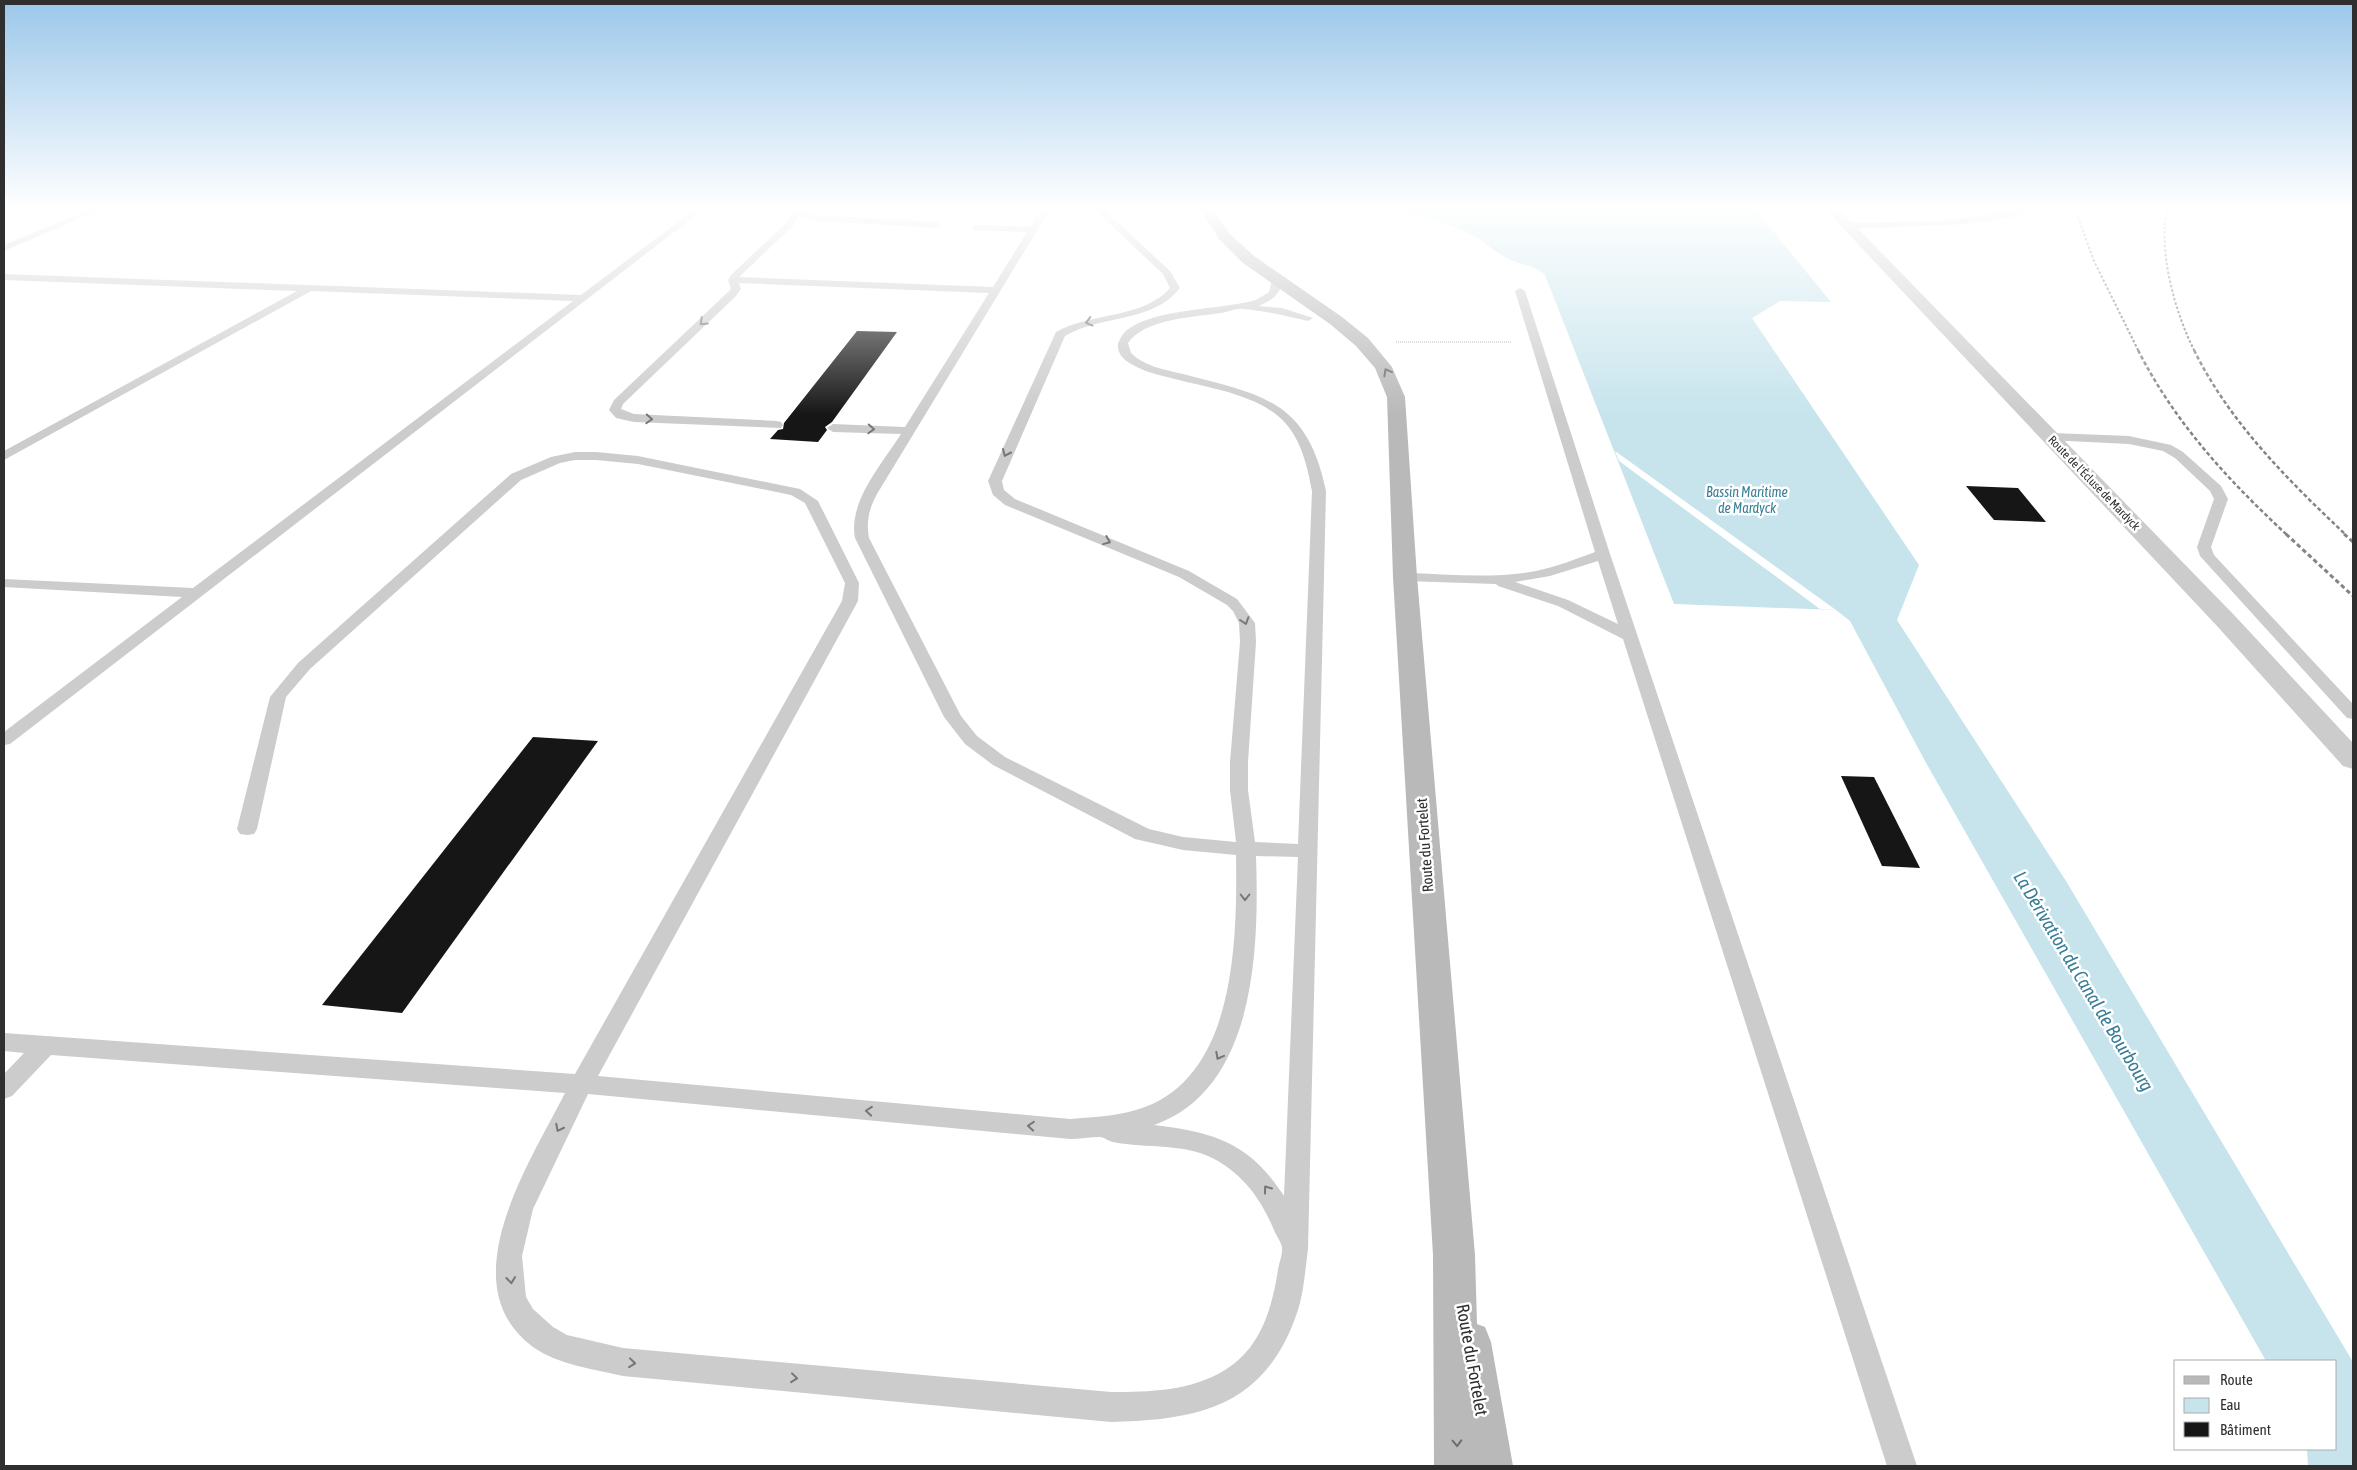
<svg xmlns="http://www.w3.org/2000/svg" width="2357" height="1470" font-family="'Asap Condensed',sans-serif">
<rect width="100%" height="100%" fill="#fff"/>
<path fill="#c7e4ed" d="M 1368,209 L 1755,209 L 1831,302 L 1780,301 L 1752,318 L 1919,565 L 1897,620 L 2066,881 L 2353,1362 L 2353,1466 L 2308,1466 L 2307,1449 L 2336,1449 L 2336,1361 L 2266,1361 L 1925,761 L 1850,621 L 1836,610 L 1674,604 L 1545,275 C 1535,265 1519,265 1507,258 C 1494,252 1484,241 1472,235 C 1439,217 1405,213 1368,209 Z"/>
<polygon fill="#fff" points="1615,451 1836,610 1820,609 1619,461"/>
<g fill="#161616">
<polygon points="857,331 897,332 832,422 825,427 827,430 818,442 770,439 778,430 783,429 784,423"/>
<polygon points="1966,486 2018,488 2046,522 1994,520"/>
<polygon points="533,737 598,741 402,1013 322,1005"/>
<polygon points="1841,776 1874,777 1920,868 1882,866"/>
</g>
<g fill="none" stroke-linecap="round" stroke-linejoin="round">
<polyline stroke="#ccc" stroke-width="2" stroke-dasharray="1 1" stroke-linecap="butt" points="1396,342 1512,342"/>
<g fill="#ccc" fill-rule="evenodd">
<polygon points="84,209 95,209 97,211 4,251 4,245 86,211"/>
<polygon points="695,209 704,209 10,744 4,745 4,732 182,597 4,587 4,579 193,588 573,301 311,291 4,460 4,451 297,291 4,280 4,274 581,295"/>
<path d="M 793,209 L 801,209 L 800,212 L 818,215 L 937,222 L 941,225 L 937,228 L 818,221 L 798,216 L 793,226 L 739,277 L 993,287 L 1027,232 L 976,230 L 973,229 L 973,225 L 1030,227 L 1042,209 L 1050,209 L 877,494 C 869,509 866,521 869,538 L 961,716 L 977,736 L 1005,757 L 1149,829 L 1183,837 L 1236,842 L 1230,790 L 1230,762 L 1240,642 L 1239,623 L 1233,611 L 1227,605 L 1179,577 L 1005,505 L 993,495 L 988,481 L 1056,332 C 1091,312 1143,319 1170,288 L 1163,274 L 1094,209 L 1103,209 L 1170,271 L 1180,288 C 1153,323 1100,315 1065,336 L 1002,481 L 1004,490 L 1015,499 L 1189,571 L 1237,599 L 1255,623 L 1256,642 L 1248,762 L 1248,790 L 1255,842 L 1298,844 L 1312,491 C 1307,464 1300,434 1278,416 C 1249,392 1203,387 1167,377 C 1154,374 1140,370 1128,362 C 1121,357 1117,351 1118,343 C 1120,339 1123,333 1127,330 C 1155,308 1221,310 1256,300 L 1269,292 L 1272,280 L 1277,277 L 1282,280 C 1282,294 1270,302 1258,306 L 1282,308 L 1313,318 L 1308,321 C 1287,316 1265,311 1244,309 C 1237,308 1228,312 1221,313 C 1194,317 1144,319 1128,343 L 1131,353 C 1144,366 1165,370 1183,374 C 1263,395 1307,400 1326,491 L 1308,1249 C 1305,1270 1304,1293 1297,1313 C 1265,1406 1200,1420 1111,1422 L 623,1376 C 593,1369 559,1365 533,1347 C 448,1284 531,1161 565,1093 L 51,1055 L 12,1096 L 4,1099 L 4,1074 L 24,1053 L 4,1051 L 4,1033 L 575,1074 L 842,601 L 845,583 L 805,503 L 791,495 L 638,464 L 596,460 L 575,460 L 560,463 L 521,480 L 310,669 L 286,697 L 257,829 L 254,834 L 247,835 L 240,834 L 237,829 L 270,697 L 298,663 L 511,474 L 551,457 L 575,452 L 596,452 L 638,456 L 800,489 L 818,501 L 859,583 L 858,601 L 598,1076 L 1070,1119 C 1095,1117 1121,1116 1145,1107 C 1237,1073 1237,936 1236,855 L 1183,850 L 1135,839 L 993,765 L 965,744 L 944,717 L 855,538 C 848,502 882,464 901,434 L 833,432 L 827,428 L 833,424 L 905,427 L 989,293 L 739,283 L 741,289 L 736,296 L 623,404 L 621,409 L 634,414 L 777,421 L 781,422 L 783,425 L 781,428 L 634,422 L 616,418 L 609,410 L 614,400 L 728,292 L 731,289 L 728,280 L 731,275 L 786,223 ZM 1256,856 L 1298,857 L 1284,1196 C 1250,1143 1214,1132 1154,1125 C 1257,1089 1259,946 1256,856 ZM 588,1094 L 1070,1139 C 1080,1139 1090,1137 1100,1137 C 1104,1137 1108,1141 1113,1142 C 1147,1149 1186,1142 1218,1161 C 1245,1177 1262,1201 1274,1230 C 1276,1235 1281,1242 1282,1247 C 1283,1254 1279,1263 1278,1270 C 1272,1308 1261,1348 1225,1370 C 1191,1391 1150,1392 1111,1392 L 623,1348 L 567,1335 L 553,1327 L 533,1309 L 526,1297 L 522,1256 L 533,1209 Z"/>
<polygon points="2025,209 2040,209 2013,217 1966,224 1849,229 1845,226 1849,223 1943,221"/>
<path d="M 1520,288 L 1525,291 L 1610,554 L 1917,1466 L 1887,1466 L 1623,639 L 1558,606 L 1498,586 L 1496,584 L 1405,581 L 1398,577 L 1405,573 C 1448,574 1493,579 1536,571 C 1556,567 1576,559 1595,552 L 1515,291 ZM 1598,561 L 1618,624 L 1568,600 L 1515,582 L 1550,576 Z"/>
<polygon points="2051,433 2129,436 2171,445 2183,452 2221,486 2228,499 2211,547 2214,555 2353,704 2353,719 2347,718 2200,556 2197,547 2214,499 2210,491 2175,458 2163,451 2129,444 2047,440 2045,437"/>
</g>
<polygon fill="#ccc" fill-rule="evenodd" points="1825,209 1839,209 2235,616 2353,743 2353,769 2343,766 2217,626"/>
<polygon fill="#b9b9b9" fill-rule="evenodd" points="1200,209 1212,209 1229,233 1254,256 1342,317 1368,338 1392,367 1405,397 1417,577 1475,1255 1477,1324 1485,1327 1491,1342 1513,1466 1434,1466 1433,1255 1393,577 1387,397 1375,368 1356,346 1330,324 1243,263 1219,239"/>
<g stroke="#848484" stroke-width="2" stroke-dasharray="2.5 2" stroke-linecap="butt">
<path d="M 2167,209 C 2158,252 2175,313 2195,352"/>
<polyline points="2078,217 2094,261 2139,352"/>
</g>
<g stroke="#848484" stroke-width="2.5" stroke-dasharray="4 2.5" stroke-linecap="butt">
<path d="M 2138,350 C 2175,423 2228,480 2287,535"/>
<path d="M 2194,350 C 2230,423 2288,480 2346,535"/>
</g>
<g stroke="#848484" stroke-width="3" stroke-dasharray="4.5 3" stroke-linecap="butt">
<polyline points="2286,534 2353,596"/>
<polyline points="2344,534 2353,542"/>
</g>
</g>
<defs><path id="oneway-chevron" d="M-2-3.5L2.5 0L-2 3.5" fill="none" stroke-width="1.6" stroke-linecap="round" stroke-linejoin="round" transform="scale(1.25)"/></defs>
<g stroke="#767676">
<use href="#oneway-chevron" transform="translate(703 322) rotate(136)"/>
<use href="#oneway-chevron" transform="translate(1089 322) rotate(165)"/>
<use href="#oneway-chevron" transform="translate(649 419) rotate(3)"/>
<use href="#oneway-chevron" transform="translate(871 429) rotate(3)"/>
<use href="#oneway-chevron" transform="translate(1006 453) rotate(114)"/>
<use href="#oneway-chevron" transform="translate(1107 541) rotate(22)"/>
<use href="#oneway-chevron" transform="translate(1245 621) rotate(72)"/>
<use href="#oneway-chevron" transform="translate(1245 897) rotate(90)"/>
<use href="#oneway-chevron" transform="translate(1219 1056) rotate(118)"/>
<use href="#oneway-chevron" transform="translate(869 1111) rotate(-175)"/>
<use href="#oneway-chevron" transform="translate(1031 1126) rotate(-175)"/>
<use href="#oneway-chevron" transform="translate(559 1128) rotate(117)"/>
<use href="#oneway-chevron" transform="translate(1267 1189) rotate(-126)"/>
<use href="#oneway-chevron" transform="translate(511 1280) rotate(84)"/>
<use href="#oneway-chevron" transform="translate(632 1363) rotate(6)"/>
<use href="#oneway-chevron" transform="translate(794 1378) rotate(6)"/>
</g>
<g stroke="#6d6d6d">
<use href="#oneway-chevron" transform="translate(1387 372) rotate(-119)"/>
<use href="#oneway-chevron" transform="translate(1457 1443) rotate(88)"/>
</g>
<linearGradient id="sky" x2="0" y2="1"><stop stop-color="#9bc7ea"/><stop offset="0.5" stop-color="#fff"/><stop offset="1" stop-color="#fff" stop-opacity="0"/></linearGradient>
<rect width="2357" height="415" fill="url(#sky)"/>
<g text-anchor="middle" stroke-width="5" stroke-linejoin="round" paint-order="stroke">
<g font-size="12" fill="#2f2f2f" stroke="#fff">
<text transform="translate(2094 483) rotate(46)" y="4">Route de l'Écluse de Mardyck</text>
</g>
<g font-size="14" font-style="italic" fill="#397e95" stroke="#fff">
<text x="1747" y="497">Bassin Maritime<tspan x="1747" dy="16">de Mardyck</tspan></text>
</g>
<g font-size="15" fill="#2f2f2f" stroke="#fff">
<text transform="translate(1425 845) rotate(-94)" y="5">Route du Fortelet</text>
</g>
<g font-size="18" fill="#2f2f2f" stroke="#fff">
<text transform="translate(1472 1360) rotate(80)" y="6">Route du Fortelet</text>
</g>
<g font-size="19" font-style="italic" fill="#397e95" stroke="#fff">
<text transform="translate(2084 981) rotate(59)" y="7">La Dérivation du Canal de Bourbourg</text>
</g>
</g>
<rect width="2357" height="1470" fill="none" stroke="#2f2f2f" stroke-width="10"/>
<rect x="2174" y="1360" width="162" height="90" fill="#ffffff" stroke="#acacac"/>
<rect x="2184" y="1376" width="25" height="8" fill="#b9b9b9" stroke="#acacac"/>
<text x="2220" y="1385" font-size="15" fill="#2f2f2f">Route</text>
<rect x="2184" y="1398" width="25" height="15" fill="#c7e4ed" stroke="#acacac"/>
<text x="2220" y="1410" font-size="15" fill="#2f2f2f">Eau</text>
<rect x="2184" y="1422" width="25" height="15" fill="#161616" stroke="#acacac"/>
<text x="2220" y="1435" font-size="15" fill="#2f2f2f">Bâtiment</text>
</svg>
